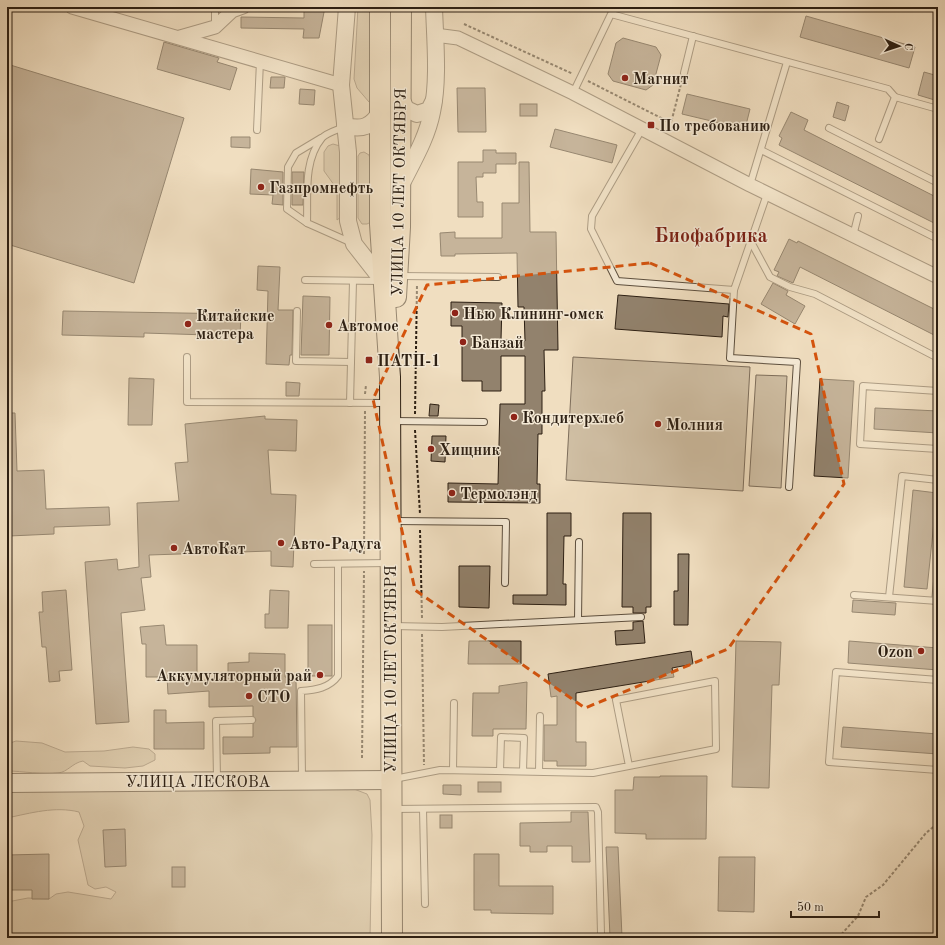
<svg xmlns="http://www.w3.org/2000/svg" width="945" height="945" font-family="'Old Standard TT',serif">
<rect width="100%" height="100%" fill="#f0dec0"/>
<filter id="stains"><feTurbulence type="fractalNoise" baseFrequency=".005" numOctaves="4"/><feColorMatrix values="0 0 0 0 .2 0 0 0 0 .09 0 0 0 0 .02 0 0 0 .5 -.17"/></filter>
<radialGradient id="worn" r=".72"><stop offset=".6" stop-color="#630" stop-opacity="0"/><stop offset="1" stop-color="#630" stop-opacity=".3"/></radialGradient>
<g fill="#cfbea3" stroke="#7e6e5b">
<polygon points="358,7 372,7 372,100 369,102 357,88 354,79"/>
<polygon points="333,144 340,146 341,217 337,220 337,189 324,171 324,152 328,146"/>
<polygon points="364,152 369,155 372,166 371,222 367,224 362,224 358,218 358,156 360,153"/>
<polygon points="573,357 750,367 743,491 566,480"/>
<polygon points="756,375 787,376 781,488 749,486"/>
<path d="M 16,741 L 42,743 L 65,752 L 104,751 L 133,747 L 149,749 L 155,754 L 155,760 L 143,766 L 125,768 L 90,766 L 83,761 C 72,763 68,772 58,773 C 42,775 23,771 7,771 L 7,744 Z"/>
<path d="M 346,786 L 367,794 L 370,800 L 372,835 L 370,938 L 7,938 L 7,902 L 28,898 L 49,899 L 56,894 L 68,892 L 111,899 L 116,892 L 106,887 L 95,889 L 88,885 L 78,840 L 84,826 L 79,812 C 55,806 31,813 7,818 L 7,788 Z"/>
</g>
<g fill="#92826d" stroke="#2c1f13">
<polygon points="304,7 325,7 319,38 303,38 304,29 241,28 241,17 304,18"/>
<polygon points="806,16 915,47 909,68 800,37"/>
<polygon points="623,38 656,47 661,55 653,85 646,90 613,81 608,74 616,43"/>
<polygon points="164,42 219,58 217,62 237,68 230,90 157,69"/>
<polygon points="7,64 184,118 134,283 7,244"/>
<polygon points="924,72 938,76 938,101 918,95"/>
<polygon points="271,77 285,77 284,88 270,88"/>
<polygon points="457,88 485,88 486,132 458,132"/>
<polygon points="300,89 315,90 314,105 299,104"/>
<polygon points="687,94 750,109 745,129 682,114"/>
<polygon points="837,102 849,106 845,121 833,117"/>
<rect x="520" y="104" width="17" height="12"/>
<polygon points="791,112 808,120 804,130 938,198 938,225 779,145 782,138 779,136"/>
<polygon points="555,129 617,145 612,163 550,147"/>
<polygon points="231,137 250,137 250,148 231,147"/>
<polygon points="483,150 496,150 496,153 516,153 516,164 496,164 496,173 483,173 483,177 476,177 477,202 483,202 483,217 458,217 458,162 483,162"/>
<polygon points="519,162 529,162 530,232 556,232 558,350 544,350 545,391 542,391 542,434 538,434 537,484 540,484 540,503 448,502 448,483 498,484 500,404 525,404 525,356 501,356 501,391 482,391 482,381 462,381 462,326 451,326 451,302 502,303 501,340 525,341 524,307 518,307 517,253 455,254 455,256 441,256 440,233 455,232 455,238 502,238 502,203 519,203"/>
<polygon points="251,169 283,172 283,205 272,204 273,195 250,194"/>
<polygon points="292,172 304,172 303,205 292,205"/>
<polygon points="789,239 797,243 798,241 938,311 938,337 800,267 793,283 777,276 779,272 774,270"/>
<polygon points="258,266 280,267 278,310 293,310 292,355 290,355 289,365 266,364 268,291 257,290"/>
<polygon points="773,283 788,291 786,295 805,306 795,324 761,304"/>
<polygon points="618,295 729,304 728,317 723,316 722,337 615,329"/>
<polygon points="303,296 330,297 329,355 301,355"/>
<polygon points="63,311 241,314 240,336 144,333 144,337 62,335"/>
<polygon points="129,378 154,379 152,425 128,425"/>
<polygon points="820,379 854,381 848,478 814,476"/>
<polygon points="286,382 300,383 299,396 286,396"/>
<polygon points="430,404 439,405 438,416 429,416"/>
<polygon points="875,408 938,411 938,433 874,429"/>
<polygon points="7,413 15,413 17,471 44,470 46,509 109,507 110,525 54,527 54,534 9,536"/>
<polygon points="265,416 265,419 297,420 296,451 268,450 271,494 296,495 293,567 271,566 271,551 149,555 151,577 141,578 145,610 121,613 129,722 96,724 85,562 117,559 118,570 139,567 137,503 179,501 175,463 188,462 185,424"/>
<polygon points="432,436 446,436 445,462 431,461"/>
<polygon points="913,490 937,493 927,589 904,587"/>
<polygon points="547,513 571,513 571,536 564,536 563,584 566,584 566,605 513,604 513,595 547,595"/>
<polygon points="623,513 651,513 651,607 646,607 646,613 633,613 633,607 622,607"/>
<polygon points="678,554 689,554 688,625 674,625 674,591 678,591"/>
<polygon points="459,566 490,566 489,608 459,607"/>
<polygon points="66,590 72,670 59,671 60,681 49,682 46,647 42,647 39,612 43,612 42,592"/>
<polygon points="270,590 289,591 288,628 265,628 265,614 269,614"/>
<polygon points="853,600 896,603 895,615 852,612"/>
<polygon points="643,621 645,643 616,645 615,631 633,630 633,622"/>
<polygon points="164,625 166,645 197,645 197,681 228,678 228,663 249,662 249,653 285,654 285,677 296,677 297,747 270,747 270,753 223,754 223,737 253,737 253,724 256,720 253,716 253,706 209,707 209,691 168,694 167,677 146,677 146,644 142,644 140,627"/>
<rect x="308" y="625" width="24" height="51"/>
<polygon points="469,641 521,641 521,664 468,664"/>
<polygon points="736,641 781,642 779,685 772,685 769,788 732,787"/>
<polygon points="849,641 938,648 938,670 848,663"/>
<polygon points="691,651 693,664 672,668 674,677 576,693 576,742 586,742 586,766 557,766 557,761 544,761 544,725 557,725 557,696 551,697 548,674"/>
<polygon points="527,682 526,729 493,729 493,736 472,736 473,693 499,693 499,686"/>
<polygon points="154,710 166,710 166,723 204,722 204,749 154,749"/>
<polygon points="843,727 938,734 938,754 841,747"/>
<polygon points="660,776 707,776 706,839 646,839 646,834 615,833 615,790 633,790 634,777 660,777"/>
<rect x="478" y="782" width="23" height="10"/>
<polygon points="443,785 461,785 461,795 443,794"/>
<polygon points="571,812 588,812 590,862 572,862 572,846 547,846 547,852 530,852 530,846 520,846 520,823 571,822"/>
<rect x="440" y="815" width="12" height="13"/>
<polygon points="125,829 126,866 105,867 103,830"/>
<polygon points="606,847 618,847 622,937 610,937"/>
<polygon points="49,854 49,899 32,899 32,890 7,890 7,855"/>
<polygon points="474,854 499,854 499,886 553,886 553,914 491,913 491,910 474,910"/>
<polygon points="719,857 755,857 754,912 718,911"/>
<rect x="172" y="867" width="13" height="20"/>
</g>
<g fill="none" stroke-linecap="round" stroke-linejoin="round">
<g stroke="#5d4f3e" stroke-width="8">
<g id="service">
<polyline points="215,7 215,25"/>
<polyline points="684,73 693,36"/>
<polyline points="573,93 611,14 888,89 895,97 879,139"/>
<polyline points="895,97 938,109"/>
<path d="M 344,127 C 337,130 326,133 322,138 C 303,161 308,195 307,223 L 352,243"/>
<polyline points="829,128 938,183"/>
<polyline points="642,129 592,216 591,229 617,281 734,290 767,194"/>
<polyline points="257,130 260,61"/>
<polyline points="761,150 938,239"/>
<polyline points="750,185 787,62"/>
<polyline points="307,223 287,209 288,167 296,153 321,138"/>
<polyline points="853,236 858,216"/>
<polyline points="750,240 770,277 790,287 815,294 938,358"/>
<polyline points="400,276 498,277"/>
<polyline points="305,280 379,281"/>
<polyline points="734,290 730,358 797,362 789,487"/>
<polyline points="297,311 296,361 351,362"/>
<polyline points="187,357 187,402 388,403"/>
<polyline points="938,391 863,386 860,444 938,449"/>
<polyline points="350,403 353,281"/>
<polyline points="393,421 484,422"/>
<polyline points="394,521 506,522 505,583"/>
<polyline points="314,564 388,563"/>
<polyline points="854,595 938,601"/>
<polyline points="889,597 902,476 938,480"/>
<polyline points="935,601 938,572"/>
<polyline points="578,620 579,542"/>
<polyline points="393,626 442,627 641,617"/>
<polyline points="938,680 836,672 829,762 938,770"/>
<polyline points="453,770 454,703"/>
<polyline points="500,771 501,737 524,738 523,771"/>
<polyline points="539,771 540,716"/>
<path d="M 302,778 L 301,691 C 316,690 329,688 338,676 L 338,564"/>
<polyline points="217,779 216,721 252,720"/>
<polyline points="394,779 440,770 593,773 716,749 715,681 616,700 629,766"/>
<polyline points="394,809 596,807 598,812 601,934"/>
<polyline points="423,809 425,904"/>
</g>
</g>
<g stroke="#5d4f3e" stroke-width="15">
<g id="minor">
<polyline points="72,7 341,85"/>
<polyline points="435,35 458,38 573,93 750,185 938,277"/>
<polyline points="180,37 215,27 232,11 243,7"/>
</g>
</g>
<g stroke="#5d4f3e" stroke-width="18">
<g id="tertiary">
<polyline points="347,7 341,85 348,152 348,221 354,244 383,281"/>
<polyline points="401,98 406,109 417,114 429,110 434,100"/>
<path d="M 345,126 C 363,130 371,127 381,111"/>
<path d="M 401,185 C 413,161 427,138 432,112 C 439,80 435,40 434,7"/>
</g>
</g>
<g stroke="#2c1f13" stroke-width="20">
<polyline id="secondary" points="7,783 390,780"/>
</g>
<g stroke="#2c1f13" stroke-width="22">
<g id="primary">
<polyline points="380,7 380,224 390,377 392,938"/>
<polyline points="396,297 400,227 401,7"/>
</g>
</g>
<g stroke="#2c1f13" stroke-width="2" stroke-dasharray="3 2" stroke-linecap="butt">
<polyline points="464,24 573,74"/>
<polyline points="588,81 671,123 682,80"/>
<polyline points="365,394 366,385"/>
<polyline points="415,414 417,284"/>
<polyline points="415,430 420,514"/>
<polyline points="420,530 422,618"/>
<polyline points="364,554 365,411"/>
<polyline points="422,634 424,765"/>
<polyline points="362,758 364,571"/>
<polyline points="838,938 858,916 866,897 883,885 926,833 938,823"/>
</g>
<use href="#service" stroke="#f5ead6" stroke-width="6"/>
<use href="#minor" stroke="#f5ead6" stroke-width="13"/>
<use href="#tertiary" stroke="#f5ead6" stroke-width="16"/>
<use href="#secondary" stroke="#f5ead6" stroke-width="18"/>
<use href="#primary" stroke="#f0dec0" stroke-width="20"/>
</g>
<path d="M0 0H945V945H0ZM 650,263 L 811,334 L 844,484 L 728,649 L 585,708 L 415,590 L 373,399 L 427,285 Z" fill="#f0dec0" fill-opacity=".55" fill-rule="evenodd"/>
<path fill="none" stroke="#d5530d" stroke-width="3" stroke-dasharray="8 5" stroke-linejoin="round" d="M 650,263 L 811,334 L 844,484 L 728,649 L 585,708 L 415,590 L 373,399 L 427,285 Z"/>
<g fill="#8f2418" stroke="#f5ead6" stroke-width="1.5">
<circle cx="625" cy="78" r="4"/>
<rect x="647" y="121" width="8" height="8" rx="2"/>
<circle cx="261" cy="187" r="4"/>
<circle cx="455" cy="313" r="4"/>
<circle cx="188" cy="324" r="4"/>
<circle cx="329" cy="325" r="4"/>
<circle cx="463" cy="342" r="4"/>
<rect x="365" y="356" width="8" height="8" rx="2"/>
<circle cx="514" cy="417" r="4"/>
<circle cx="658" cy="424" r="4"/>
<circle cx="431" cy="449" r="4"/>
<circle cx="452" cy="493" r="4"/>
<circle cx="281" cy="543" r="4"/>
<circle cx="174" cy="548" r="4"/>
<circle cx="921" cy="651" r="4"/>
<circle cx="320" cy="675" r="4"/>
<circle cx="249" cy="696" r="4"/>
</g>
<g text-anchor="middle" stroke-width="3" stroke-linejoin="round" paint-order="stroke">
<g font-size="16" font-weight="bold" fill="#2c1f13" stroke="#f5ead6" text-anchor="start">
<text x="633" y="84">Магнит</text>
<text x="659" y="131">По требованию</text>
<text x="269" y="193">Газпромнефть</text>
<text x="463" y="319">Нью Клининг-омск</text>
<text x="196" y="321">Китайские<tspan x="196" dy="18">мастера</tspan></text>
<text x="337" y="331">Автомое</text>
<text x="471" y="348">Банзай</text>
<text x="377" y="366">ПАТП-1</text>
<text x="522" y="423">Кондитерхлеб</text>
<text x="666" y="430">Молния</text>
<text x="439" y="455">Хищник</text>
<text x="460" y="499">Термолэнд</text>
<text x="289" y="549">Авто-Радуга</text>
<text x="182" y="554">АвтоКат</text>
<text x="913" y="657" text-anchor="end">Ozon</text>
<text x="312" y="681" text-anchor="end">Аккумуляторный рай</text>
<text x="257" y="702">СТО</text>
</g>
<g font-size="16" fill="#2c1f13" stroke="#f5ead6">
<text transform="translate(398 192) rotate(-89)" y="6">УЛИЦА 10 ЛЕТ ОКТЯБРЯ</text>
<text transform="translate(390 669) rotate(-90)" y="6">УЛИЦА 10 ЛЕТ ОКТЯБРЯ</text>
<text x="198" y="787">УЛИЦА ЛЕСКОВА</text>
</g>
<g font-size="20" font-weight="bold" fill="#7a1f14" stroke="#f5ead6">
<text x="711" y="242">Биофабрика</text>
</g>
</g>
<rect width="945" height="945" fill="none" stroke="#f0dec0" stroke-width="24"/>
<rect x="8" y="8" width="929" height="929" fill="none" stroke="#2c1f13" stroke-width="2"/>
<rect x="12" y="12" width="921" height="921" fill="none" stroke="#2c1f13"/>
<g transform="translate(899 46) rotate(93)" stroke="#f5ead6" stroke-width="3" paint-order="stroke">
<path d="M0-3L7 15L0 10L-7 15Z" fill="#2c1f13"/>
<text y="-6" font-size="11" font-weight="bold" text-anchor="middle" fill="#2c1f13">С</text>
</g>
<path d="M791 911v6h88v-6" fill="none" stroke="#2c1f13" stroke-width="2"/>
<text x="797" y="911" font-size="12" fill="#2c1f13" stroke="#f5ead6" stroke-width="3" paint-order="stroke">50 m</text>
<rect width="100%" height="100%" filter="url(#stains)"/>
<rect width="100%" height="100%" fill="url(#worn)"/>
</svg>
